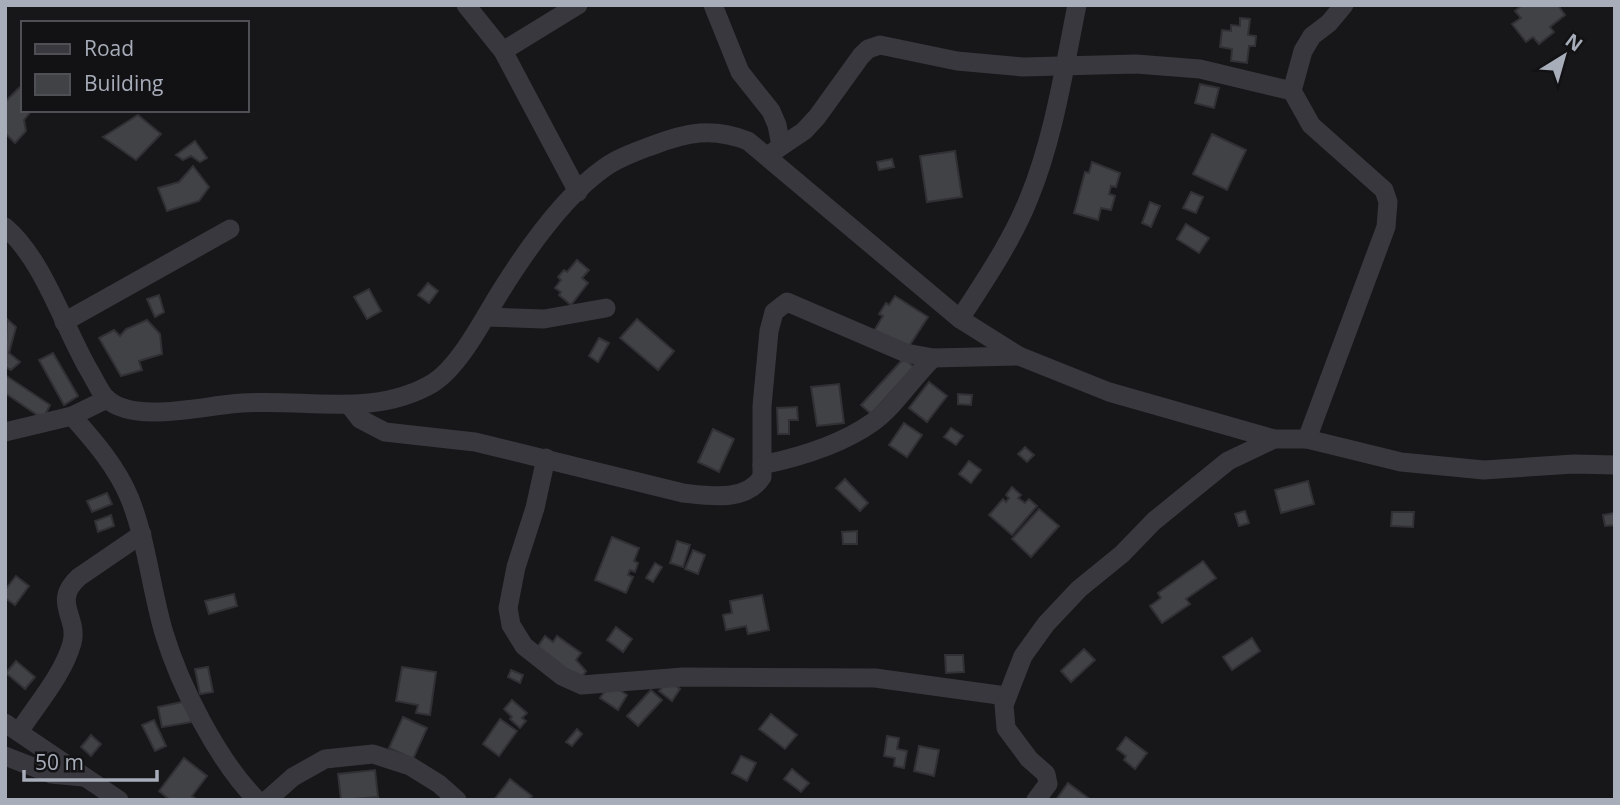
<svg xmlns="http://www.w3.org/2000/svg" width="1620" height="805" font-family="'Open Sans',sans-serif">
<rect width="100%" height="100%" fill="#171719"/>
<g fill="#414246" stroke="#313135" stroke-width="2">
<polygon points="1522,5 1558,5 1565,15 1550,27 1554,32 1539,44 1533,37 1526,42 1512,24 1521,18 1515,11"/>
<polygon points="1240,18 1250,19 1248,35 1256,36 1255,46 1249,46 1247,63 1231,61 1232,49 1220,47 1222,30 1231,31 1231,25 1240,26"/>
<polygon points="23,84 23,110 32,110 24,120 26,131 15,143 5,133 5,102"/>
<polygon points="1200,84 1219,88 1214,108 1195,103"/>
<polygon points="138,115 161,134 136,160 103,137"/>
<polygon points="1212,134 1246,150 1227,190 1193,174"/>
<polygon points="195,141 207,158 200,162 191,156 183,160 176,155"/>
<polygon points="955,151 962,197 927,202 920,156"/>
<polygon points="892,159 894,167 879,170 877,162"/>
<polygon points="1092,162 1120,173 1116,187 1111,186 1109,194 1115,196 1111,210 1101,208 1098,220 1074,213 1085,172 1089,173"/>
<polygon points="193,166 209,187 199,201 167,211 158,188 179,182"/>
<polygon points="1191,192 1203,197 1196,213 1183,208"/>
<polygon points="1150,202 1160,206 1151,227 1142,223"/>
<polygon points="1186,224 1209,238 1199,253 1177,239"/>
<polygon points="577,260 589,270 582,278 588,283 571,305 559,295 561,292 555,288 561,280 558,277 564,270 567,272"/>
<polygon points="428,283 438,291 429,303 418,295"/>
<polygon points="369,289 381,311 367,319 354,297"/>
<polygon points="159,295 164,312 155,317 147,299"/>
<polygon points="895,296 928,317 906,351 874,331 883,316 879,314 886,303 889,305"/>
<polygon points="7,319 16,327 9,353 20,362 11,370 5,367"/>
<polygon points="637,319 674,351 658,370 620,338"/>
<polygon points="147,320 160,334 162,354 139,361 142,370 121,376 99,338 114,330 120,336 126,329"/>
<polygon points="599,338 609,343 598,362 589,356"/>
<polygon points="53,353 78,396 64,405 39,360"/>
<polygon points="904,358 914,367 871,414 861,405"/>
<polygon points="5,375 50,405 43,419 5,393"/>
<polygon points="929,382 947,396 927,422 909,408"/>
<polygon points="839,384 844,423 817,426 811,387"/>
<polygon points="958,394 972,395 971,405 958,404"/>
<polygon points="797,407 798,420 789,420 789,434 778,434 777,408"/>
<polygon points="904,423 922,435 907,457 889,445"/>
<polygon points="951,428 963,436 956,445 944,437"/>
<polygon points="713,429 734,439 719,472 698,462"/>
<polygon points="1025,447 1034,455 1027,462 1018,454"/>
<polygon points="969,461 981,470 971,483 959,474"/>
<polygon points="845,479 868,503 860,511 836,488"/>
<polygon points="1308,481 1314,504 1281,513 1275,490"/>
<polygon points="1012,487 1021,495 1018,498 1025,503 1029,499 1037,506 1012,535 989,515 1003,499 1006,502 1009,498 1006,495"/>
<polygon points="107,493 112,504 92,512 87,501"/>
<polygon points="1039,509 1059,526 1031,557 1012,539"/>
<polygon points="1245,511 1249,523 1239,526 1235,514"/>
<polygon points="1392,512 1414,512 1413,527 1391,526"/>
<polygon points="1614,513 1615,525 1605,526 1603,515"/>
<polygon points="111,515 114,526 98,532 95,521"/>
<polygon points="857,531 857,544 843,544 842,532"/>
<polygon points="612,537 639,548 634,561 638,563 635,572 630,570 628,575 633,577 626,593 595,580"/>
<polygon points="677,541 690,545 683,567 670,563"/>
<polygon points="693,550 705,555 698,574 685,569"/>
<polygon points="1203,561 1216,578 1186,599 1190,604 1162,623 1150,606 1161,598 1158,593"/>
<polygon points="655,563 662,567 653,582 646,578"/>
<polygon points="16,576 29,586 15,605 5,598 5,590"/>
<polygon points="234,594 237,606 209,614 205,601"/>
<polygon points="762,595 769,630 748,634 746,626 726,630 723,615 732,613 730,601"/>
<polygon points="616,627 632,639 623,652 607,640"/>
<polygon points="545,636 553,642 557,636 581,653 576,660 586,671 580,680 536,649"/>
<polygon points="1252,638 1260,651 1232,670 1223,657"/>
<polygon points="1084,649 1095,660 1071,682 1061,671"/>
<polygon points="945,655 963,655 964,672 946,673"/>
<polygon points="16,661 35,677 25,689 6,673"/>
<polygon points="208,667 213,692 200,694 195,669"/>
<polygon points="402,667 436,672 430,715 416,713 418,705 396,701"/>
<polygon points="511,670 523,675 520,683 508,677"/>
<polygon points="668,680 680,689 672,701 659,691"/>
<polygon points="610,684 627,695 618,710 600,698"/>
<polygon points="651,690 662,700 638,726 627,716"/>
<polygon points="512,700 527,713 522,718 526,721 520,728 510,719 512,717 504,709"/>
<polygon points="187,701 192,722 162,727 158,707"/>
<polygon points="771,714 797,735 785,749 759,729"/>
<polygon points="403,717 427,728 413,759 389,748"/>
<polygon points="500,719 517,731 499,756 483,744"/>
<polygon points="154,720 166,746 155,751 142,725"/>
<polygon points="577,729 582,734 572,746 566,742"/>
<polygon points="91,735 101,744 91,756 81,747"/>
<polygon points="887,736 899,738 897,749 907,751 904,768 894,766 895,758 884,756"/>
<polygon points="1126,737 1147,753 1135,769 1124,760 1126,756 1117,749"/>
<polygon points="919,746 939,750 934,776 914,771"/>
<polygon points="741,756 756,763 747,781 732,773"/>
<polygon points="184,758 207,776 192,796 197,800 170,800 159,791"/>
<polygon points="792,769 809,783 801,792 784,779"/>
<polygon points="375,770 378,797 341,800 338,774"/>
<polygon points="510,779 532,796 528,800 494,800"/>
<polygon points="1068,783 1091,800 1056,800"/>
</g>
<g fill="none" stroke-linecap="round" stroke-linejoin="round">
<g stroke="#38383e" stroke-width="19">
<polyline points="466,5 503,51 578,192"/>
<polyline points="713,5 740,72 771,111 777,125 781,146"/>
<polyline points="503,51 578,5"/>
<polyline points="767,156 804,131 817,117 861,56 868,49 880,45 957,61 1023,67 1136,64 1200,69 1292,91"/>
<path d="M 5,227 C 44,260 64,328 90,372 C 95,380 100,393 107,399 C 133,423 199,407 231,404 C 298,396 371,420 433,383 C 459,367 483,320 499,294 C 525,252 563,197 604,168 C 618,158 635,152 651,146 C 687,132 713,127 748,141 L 960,319 L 1019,356 L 1109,392 L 1274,439 L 1307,439 L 1401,462 L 1484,470 L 1574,464 L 1615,465"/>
<polyline points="487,317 544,319 606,308"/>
<path d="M 960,319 C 985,280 1012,241 1029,198 C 1054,137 1064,69 1077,5"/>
<polyline points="64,322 230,229"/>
<path d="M 350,406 L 360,419 L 385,432 L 475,442 L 683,493 C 710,496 746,502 762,477 L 762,406 L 769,331 L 774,312 L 787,302 L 906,353 L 933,358 L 1019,356"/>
<path d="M 72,416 C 94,441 117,467 130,499 C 147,542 151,589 164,633 C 180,686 218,761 257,800"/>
<polyline points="5,432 72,416 107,399"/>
<polyline points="1307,439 1386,227 1388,202 1384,190 1311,125 1292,91 1303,51 1312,36 1329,23 1344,5"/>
<polyline points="546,458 535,508 516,567 508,608 511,625 524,646 562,676 582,685 683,677 875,678 1006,696"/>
<path d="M 762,465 C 800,457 841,445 873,422 C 896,405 912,378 933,358"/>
<polyline points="5,723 119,800"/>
<path d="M 19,732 C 37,704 63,675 72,643 C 79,617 51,602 79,577 L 142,534"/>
<polyline points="5,756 51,774 84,777"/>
<polyline points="267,800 293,777 325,759 373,754 410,766 439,784 457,800"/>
<polyline points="1036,800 1048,784 1046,774 1029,759 1006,728 1004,705 1023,656 1046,624 1079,589 1122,554 1154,521 1228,461 1274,439"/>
</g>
</g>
<rect width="1620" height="805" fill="none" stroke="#a8adba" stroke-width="14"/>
<rect x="21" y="21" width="228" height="91" fill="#121214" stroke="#4e5056" stroke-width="2"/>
<rect x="35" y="44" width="35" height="10" fill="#38383e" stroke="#4e5056" stroke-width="2"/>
<text x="84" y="56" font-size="21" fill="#a8adba">Road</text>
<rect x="35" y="74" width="35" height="21" fill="#414246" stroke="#4e5056" stroke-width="2"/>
<text x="84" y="91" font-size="21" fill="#a8adba">Building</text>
<g transform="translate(1564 56) rotate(37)" stroke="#121214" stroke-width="5" paint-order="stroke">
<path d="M0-5L12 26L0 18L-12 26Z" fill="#a8adba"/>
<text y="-10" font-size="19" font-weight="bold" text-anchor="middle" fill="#a8adba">N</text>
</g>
<path d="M24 770v10h133v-10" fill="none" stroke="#a8adba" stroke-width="3.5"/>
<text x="35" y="770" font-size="21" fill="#a8adba" stroke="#121214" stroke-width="5" paint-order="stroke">50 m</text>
</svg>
